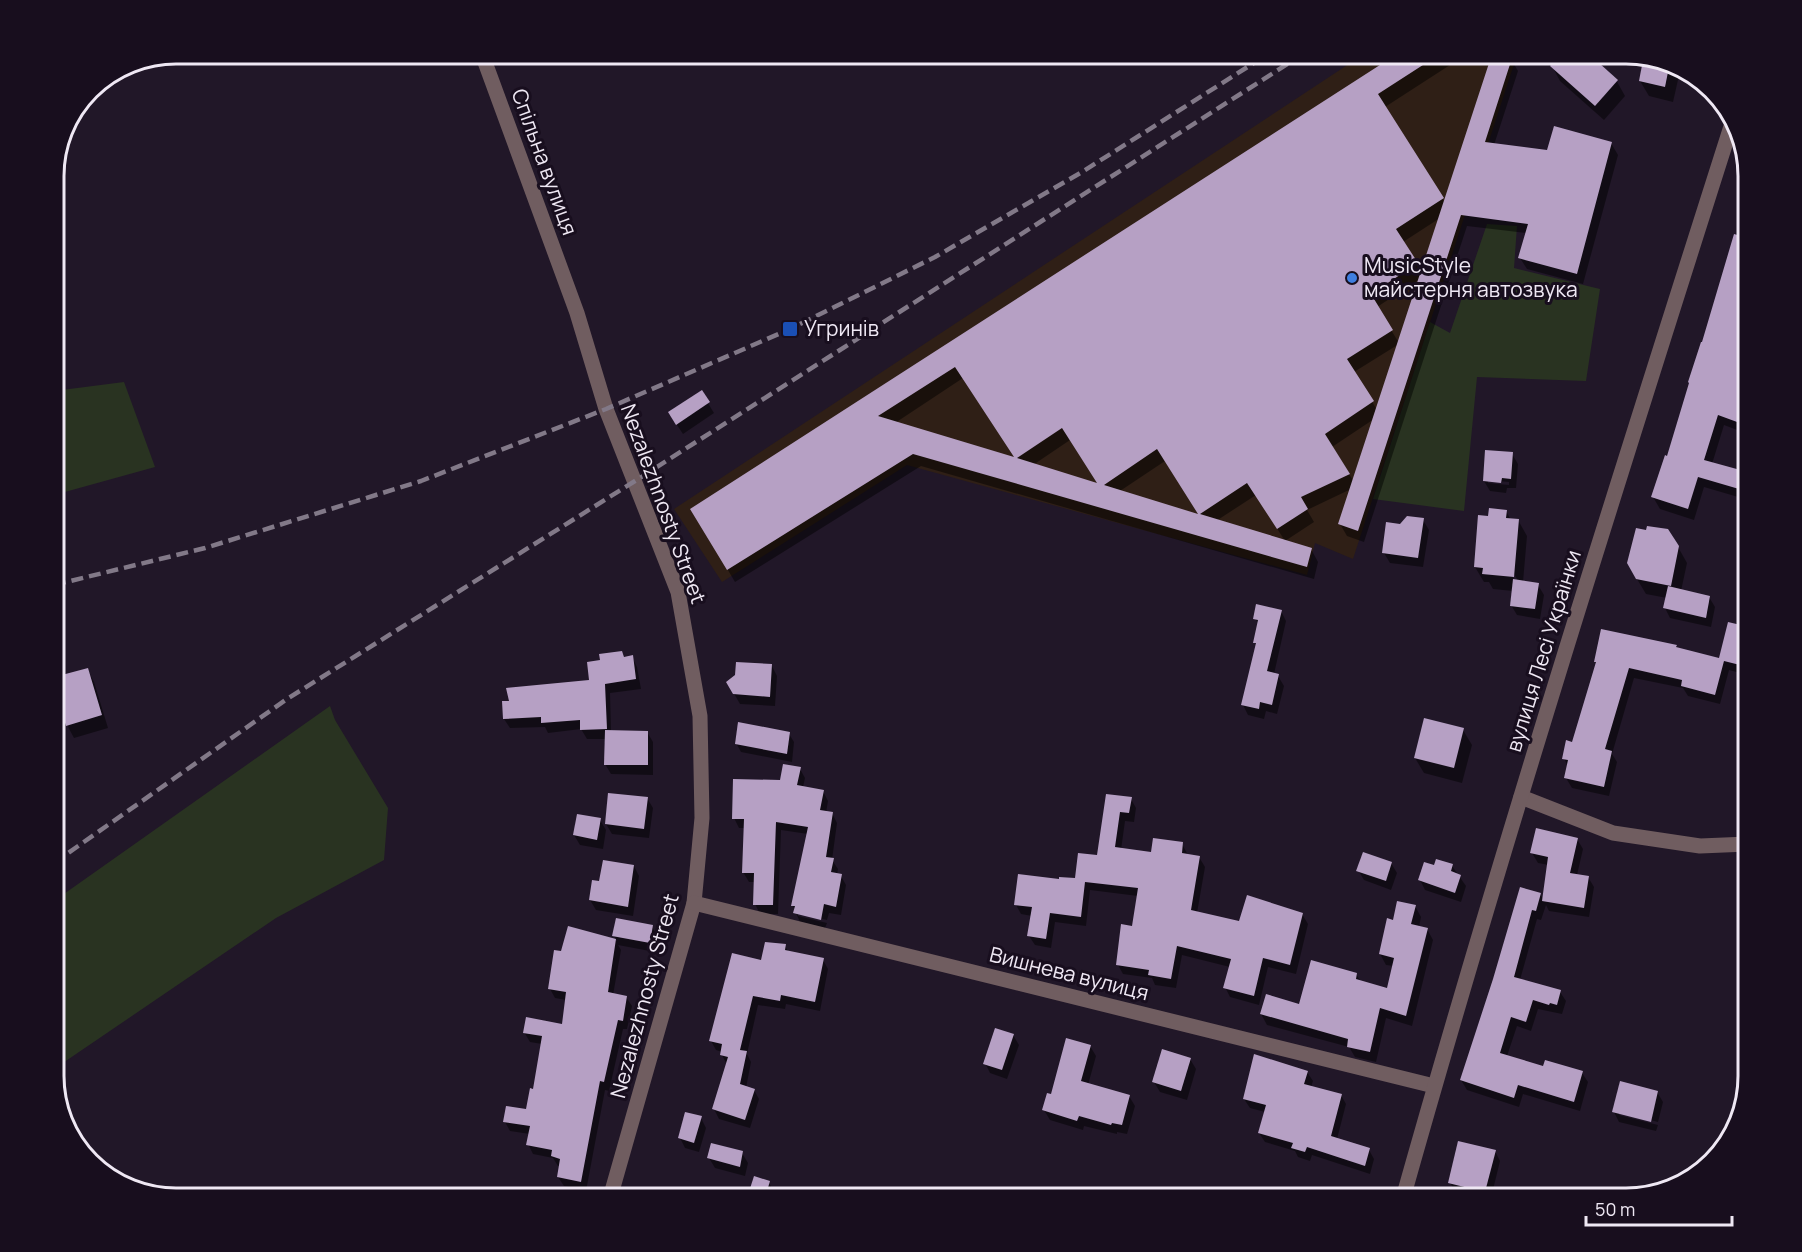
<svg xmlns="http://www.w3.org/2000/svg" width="1802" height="1252" font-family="Manrope,sans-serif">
<rect width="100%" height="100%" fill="#211728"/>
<polygon fill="#2f1f16" points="1364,54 1539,54 1516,58 1353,559 1315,543 1307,575 907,465 722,582 674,509"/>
<g fill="#293321">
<polygon points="1487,224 1517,226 1514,268 1600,289 1586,381 1477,377 1464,511 1373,499 1430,322 1450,333"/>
<polygon points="124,382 155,467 54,495 54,391"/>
<polygon points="330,706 335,720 388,808 384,860 276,918 54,1069 54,901"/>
</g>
<g fill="#0007" fill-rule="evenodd">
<path d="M 1399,54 L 1467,54 L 1385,107 L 1445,203 L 1493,54 L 1511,59 L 1518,71 L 1494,145 L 1548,152 L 1611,143 L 1618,155 L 1583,284 L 1527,269 L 1520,258 L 1526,233 L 1467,226 L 1364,542 L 1347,536 L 1340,524 L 1351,489 L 1307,510 L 1314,522 L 1285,541 L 1256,495 L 1216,521 L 1311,549 L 1318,562 L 1314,579 L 921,466 L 735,582 L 692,509 ZM 1440,218 L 1422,273 L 1403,242 ZM 1420,279 L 1399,343 L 1377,307 ZM 1399,344 L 1377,410 L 1354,372 ZM 963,378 L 1016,459 L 895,423 ZM 1374,419 L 1354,482 L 1332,447 ZM 1070,440 L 1099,485 L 1033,465 ZM 1165,461 L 1201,516 L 1120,491 Z"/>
<polygon points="1562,54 1587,54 1616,80 1625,96 1604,120 1560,81 1552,66"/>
<polygon points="1645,60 1680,71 1673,102 1649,96 1640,81"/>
<polygon points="1748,211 1748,434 1724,425 1712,464 1743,473 1748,482 1748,489 1745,499 1704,487 1694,520 1660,509 1653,497 1668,458"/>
<polygon points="701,392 714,413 683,434 675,422"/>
<path d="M 1512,454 L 1518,464 L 1516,488 L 1507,488 L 1506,493 L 1490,491 L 1484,481 ZM 1488,480 L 1509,482 L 1509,485 L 1488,483 Z"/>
<path d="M 1506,511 L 1511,520 L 1518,520 L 1527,536 L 1523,582 L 1538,585 L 1544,595 L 1540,619 L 1517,615 L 1511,605 L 1513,591 L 1493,589 L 1489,582 L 1484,582 L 1475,567 L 1489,518 ZM 1512,570 L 1518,581 L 1515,581 L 1509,571 Z"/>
<polygon points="1423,520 1429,530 1423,567 1390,563 1384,553 1400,525"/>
<polygon points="1678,547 1687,563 1681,591 1709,597 1715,607 1711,627 1670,618 1665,608 1667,598 1646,594 1637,579"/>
<polygon points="1281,611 1286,621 1274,674 1278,676 1284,686 1277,714 1266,711 1264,719 1248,715 1243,705 1257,646 1255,642 1259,625 1255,618"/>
<polygon points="1744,628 1748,635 1748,675 1729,670 1720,704 1688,696 1683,688 1634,678 1612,754 1617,762 1609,796 1572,788 1566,778 1568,767 1564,758 1573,744 1597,664 1595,662 1676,646 1677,649 1720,660"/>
<polygon points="622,653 625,658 632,657 637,667 641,689 610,693 611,732 647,732 653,742 653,775 611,774 605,764 606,739 587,739 581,729 548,733 545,727 510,728 504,719 591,681 602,661"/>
<polygon points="772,666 777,676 775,706 740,704 728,683"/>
<polygon points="87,669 94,682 108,728 74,738 67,725 63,712 54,715 54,685"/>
<polygon points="1463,730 1472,745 1462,783 1424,773 1415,758"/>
<polygon points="789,734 794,742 792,762 741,752 736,743"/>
<polygon points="800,769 805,778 803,787 823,791 828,801 826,813 832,813 837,823 832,860 838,869 837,875 841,876 846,885 841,915 829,913 827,920 798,913 798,916 827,923 825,928 800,922 793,906 808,834 781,830 778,914 760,914 755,904 755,882 749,882 743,872 745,828 739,828 734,818"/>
<polygon points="1107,795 1131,799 1136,808 1134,822 1125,821 1121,850 1152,853 1182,844 1188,855 1199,857 1205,867 1197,913 1240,923 1302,914 1308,924 1296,974 1268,967 1259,1005 1230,997 1225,987 1230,967 1182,955 1176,988 1155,985 1152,978 1123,974 1118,965 1134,927 1138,896 1090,890 1086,926 1055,922 1051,948 1035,945 1029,936 1032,916 1021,914 1016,905 1060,881 1077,880 1099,857"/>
<polygon points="647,798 653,808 649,838 612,834 606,824"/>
<polygon points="600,820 606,830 603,849 580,845 574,835"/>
<polygon points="1577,839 1583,849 1577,875 1588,877 1594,887 1589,917 1549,911 1546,905 1541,920 1537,919 1520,980 1560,992 1566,1001 1562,1014 1538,1009 1531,1031 1517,1026 1507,1056 1544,1068 1582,1073 1588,1082 1580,1111 1523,1094 1519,1107 1467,1090 1461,1080 1495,979 1540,894 1543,899 1549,865 1538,863 1532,853"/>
<polygon points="1391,863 1397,873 1391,890 1364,880 1358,870"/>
<polygon points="634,866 639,876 633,916 596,910 590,900"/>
<polygon points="1452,866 1466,886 1461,902 1425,890 1420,880 1435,867"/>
<polygon points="1745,867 1748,867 1748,907 1740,897"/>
<polygon points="1415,906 1421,917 1419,927 1427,929 1433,940 1412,1026 1386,1018 1376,1062 1355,1057 1349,1047 1267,1025 1261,1014 1300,1005 1356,974 1361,982 1388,990 1394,966 1386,965 1380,954 1395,921"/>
<polygon points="569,927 617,941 614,936 652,927 658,937 655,952 618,945 621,950 613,995 626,997 632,1006 627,1029 623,1029 609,1091 605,1090 586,1191 564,1186 558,1177 560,1166 558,1166 553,1158 533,1154 528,1144 530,1134 510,1131 505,1122 528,1111 535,1091 542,1044 530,1042 524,1032 563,1026 566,1000 555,998 550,989"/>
<polygon points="785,946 789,953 823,960 828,969 820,1011 786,1004 785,1009 758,1005 747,1054 751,1062 746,1088 754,1090 759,1099 750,1128 719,1119 714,1109 727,1065 722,1055 722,1052 716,1050 711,1041 762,962"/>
<polygon points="1013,1035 1019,1045 1007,1079 990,1073 985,1063"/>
<polygon points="1090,1046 1096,1056 1088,1085 1129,1096 1135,1106 1127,1134 1117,1132 1117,1134 1084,1126 1083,1130 1050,1120 1044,1110 1052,1096"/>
<polygon points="1190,1059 1196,1069 1187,1100 1160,1092 1154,1082"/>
<polygon points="1307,1072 1313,1081 1311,1087 1341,1095 1346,1104 1337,1139 1369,1150 1374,1159 1370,1174 1312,1155 1310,1161 1298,1157 1295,1151 1265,1142 1259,1133 1265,1112 1250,1108 1244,1099"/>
<polygon points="1657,1092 1663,1102 1658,1122 1619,1112 1619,1115 1658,1125 1656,1131 1619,1122 1614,1112"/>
<polygon points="701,1118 706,1128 699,1152 685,1148 680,1138"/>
<polygon points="1714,1148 1720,1150 1712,1157"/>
<polygon points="1495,1151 1500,1161 1491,1198 1479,1198 1455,1192 1450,1182"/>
<polygon points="742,1153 748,1163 745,1176 715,1168 709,1158"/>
<polygon points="769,1182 771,1187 768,1198 749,1198"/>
<polygon points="492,1193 522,1198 523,1198 491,1198"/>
<polygon points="678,1193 691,1198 676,1198"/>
<polygon points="444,1195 463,1198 444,1198"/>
</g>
<g fill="#b6a0c4" fill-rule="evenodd">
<path d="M 1397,54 L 1440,54 L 1378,94 L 1444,198 L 1396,229 L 1418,263 L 1371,294 L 1393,330 L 1347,359 L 1374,401 L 1325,434 L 1350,474 L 1301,497 L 1308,509 L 1277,529 L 1247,483 L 1200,514 L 1312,548 L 1307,567 L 913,454 L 727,570 L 690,509 ZM 955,367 L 1014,457 L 878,416 ZM 1062,428 L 1097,483 L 1017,458 ZM 1157,449 L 1198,514 L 1104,485 Z"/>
<polygon points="1492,54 1501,54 1512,58 1485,142 1547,150 1554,126 1612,142 1577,274 1518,258 1528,224 1461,215 1358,531 1338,524"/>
<polygon points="1560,54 1589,54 1618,80 1595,106 1550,66"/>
<polygon points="1643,60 1669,67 1665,87 1639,81"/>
<polygon points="1734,234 1748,238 1748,426 1718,415 1704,460 1744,471 1739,489 1698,477 1688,509 1651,497 1665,455 1667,456 1689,383 1688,382 1701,342 1702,342"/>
<polygon points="702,390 710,402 676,425 668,412"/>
<polygon points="1485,450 1513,452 1511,479 1502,478 1501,483 1483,481"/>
<polygon points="1489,508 1507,510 1506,518 1519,519 1514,577 1482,574 1483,568 1474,567 1478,515 1488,516"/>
<polygon points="1407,516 1424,518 1418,558 1382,553 1386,522 1400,524"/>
<polygon points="1647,526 1668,529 1679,546 1671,586 1636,579 1627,563 1636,528 1646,530"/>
<polygon points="1513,579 1539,583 1535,609 1510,606"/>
<polygon points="1668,586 1710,596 1706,618 1663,608"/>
<polygon points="1256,604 1282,610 1267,671 1279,674 1272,705 1260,702 1259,709 1241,705 1256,643 1253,643 1258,620 1253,619"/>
<polygon points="1728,622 1745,626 1743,632 1748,633 1748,667 1724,661 1715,695 1681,686 1682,680 1629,668 1605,749 1612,751 1604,787 1564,778 1568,760 1562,759 1566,740 1572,742 1596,662 1594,662 1601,629 1677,645 1676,647 1719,658"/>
<polygon points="622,651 624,657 633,655 636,679 605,684 607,729 580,730 580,720 541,723 541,717 503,719 502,701 509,701 506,688 589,680 587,662 600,660 599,654"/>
<polygon points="736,662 772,664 770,697 733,694 726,682 735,675"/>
<polygon points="88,668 102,715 66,726 58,700 64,698 58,676"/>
<polygon points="1424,718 1464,728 1454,768 1414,758"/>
<polygon points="738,722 790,732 787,754 735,744"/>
<polygon points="605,730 648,731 648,765 604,765"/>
<polygon points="783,764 801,767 797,785 824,790 820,810 833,812 826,857 834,858 831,872 842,874 836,907 824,904 821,920 793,913 795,906 791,906 808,827 776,822 773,905 753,905 754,873 742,873 744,819 732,819 733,779 780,780"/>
<polygon points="608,793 648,797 644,829 605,824"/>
<polygon points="1106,794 1132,797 1129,813 1120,812 1115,847 1151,852 1153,838 1183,842 1182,853 1200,856 1191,910 1239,921 1247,895 1303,913 1290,965 1263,958 1254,996 1223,988 1231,959 1177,946 1171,979 1148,975 1149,970 1116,965 1121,924 1132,926 1138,888 1085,882 1081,917 1050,913 1046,939 1027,936 1032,907 1014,905 1018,874 1059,879 1059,877 1075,878 1078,853 1097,855"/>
<polygon points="577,814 601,818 597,840 573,835"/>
<polygon points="1536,828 1578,838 1570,873 1589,876 1584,908 1542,901 1548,857 1530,853"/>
<polygon points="1363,852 1392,862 1386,881 1356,871"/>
<polygon points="1436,859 1453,864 1451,871 1461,875 1455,893 1418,880 1424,862 1434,865"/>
<polygon points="603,860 634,865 628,907 589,900 592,880 599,881"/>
<polygon points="1520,887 1541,893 1536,911 1532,910 1514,977 1561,990 1557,1005 1550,1003 1549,1005 1533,1000 1526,1022 1511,1017 1500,1053 1543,1066 1545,1060 1583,1071 1574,1102 1518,1085 1514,1098 1460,1080 1493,979"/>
<polygon points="1397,901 1416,905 1411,924 1428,928 1406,1016 1380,1008 1370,1052 1347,1047 1348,1039 1260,1014 1266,994 1299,1004 1311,960 1357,973 1356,979 1387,988 1394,958 1379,954 1387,918 1393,920"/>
<polygon points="616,918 653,925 650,943 612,936"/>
<polygon points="568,926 616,939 608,992 627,996 623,1021 618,1020 604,1082 600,1081 581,1182 557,1177 560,1159 551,1156 552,1150 526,1145 530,1126 503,1122 506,1106 526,1109 530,1088 533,1089 542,1036 523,1033 526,1017 562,1024 566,992 548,989 554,950 561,951"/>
<polygon points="765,942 786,944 785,950 824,958 815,1002 781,995 780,1001 753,996 740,1050 747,1051 740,1084 755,1089 745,1120 712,1109 728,1057 720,1055 722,1044 709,1041 732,953 761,960"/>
<polygon points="995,1028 1014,1034 1002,1070 983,1064"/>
<polygon points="1066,1038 1091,1045 1081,1081 1130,1095 1122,1125 1112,1123 1111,1125 1079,1116 1077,1121 1042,1110 1047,1093 1051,1094"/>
<polygon points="1162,1049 1191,1058 1181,1091 1152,1082"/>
<polygon points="1254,1054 1308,1071 1304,1084 1342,1094 1331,1136 1370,1148 1365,1166 1307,1147 1305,1152 1291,1148 1293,1143 1258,1133 1266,1105 1243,1099"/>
<polygon points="1620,1081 1658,1091 1651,1122 1612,1112"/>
<polygon points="685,1112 702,1116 694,1143 678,1138"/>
<polygon points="1458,1141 1496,1150 1485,1192 1448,1183"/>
<polygon points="711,1143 743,1151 740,1167 707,1158"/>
<polygon points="754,1176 770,1181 765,1198 747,1198"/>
</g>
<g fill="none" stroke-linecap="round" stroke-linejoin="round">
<g stroke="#705d60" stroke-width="15">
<polyline points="482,54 577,313 606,409 678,592 700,716 702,818 694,903 610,1198"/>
<polyline points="1521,797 1613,833 1700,846 1748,844"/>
<polyline points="694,903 1434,1086"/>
<path d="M 1403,1198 C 1505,836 1619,478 1733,120"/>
</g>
<g stroke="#827988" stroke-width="4.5" stroke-dasharray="12 6" stroke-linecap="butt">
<polyline points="54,585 205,548 421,481 606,409 790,329 935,257 1082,172 1268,54"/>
<polyline points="54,863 287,699 635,481 1303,54"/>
</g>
</g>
<circle fill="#3f7fe0" stroke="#180e1e" stroke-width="2" cx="1352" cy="278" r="6"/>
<rect fill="#1a4fb4" stroke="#180e1e" stroke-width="2" x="782" y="321" width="16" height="16" rx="3"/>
<g text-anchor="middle" stroke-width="6" stroke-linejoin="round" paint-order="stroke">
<g font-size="21" fill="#efe8f4" stroke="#180e1e">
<text transform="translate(544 162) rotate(70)" y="7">Спільна вулиця</text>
<text transform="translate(663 504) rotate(70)" y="7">Nezalezhnosty Street</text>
<text transform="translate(1544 651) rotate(-73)" y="7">вулиця Лесі Українки</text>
<text transform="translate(1069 974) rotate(14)" y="7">Вишнева вулиця</text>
<text transform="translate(645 996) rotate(-75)" y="7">Nezalezhnosty Street</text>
</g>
<g font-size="21" fill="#efe8f4" stroke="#180e1e" text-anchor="start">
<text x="1364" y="273">MusicStyle<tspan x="1364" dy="24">майстерня автозвука</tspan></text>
<text x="804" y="336">Угринів</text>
</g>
</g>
<path d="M0 0H1802V1252H0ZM176 64H1626A112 112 0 0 1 1738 176V1076A112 112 0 0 1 1626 1188H176A112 112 0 0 1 64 1076V176A112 112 0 0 1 176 64Z" fill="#180e1e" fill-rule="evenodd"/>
<path fill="none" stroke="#efe8f4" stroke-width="3" d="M176 64H1626A112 112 0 0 1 1738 176V1076A112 112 0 0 1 1626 1188H176A112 112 0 0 1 64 1076V176A112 112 0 0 1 176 64Z"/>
<path d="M1586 1216v9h146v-9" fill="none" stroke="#efe8f4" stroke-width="3"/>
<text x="1595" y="1216" font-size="18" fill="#efe8f4" stroke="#180e1e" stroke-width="4.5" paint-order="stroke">50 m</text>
</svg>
